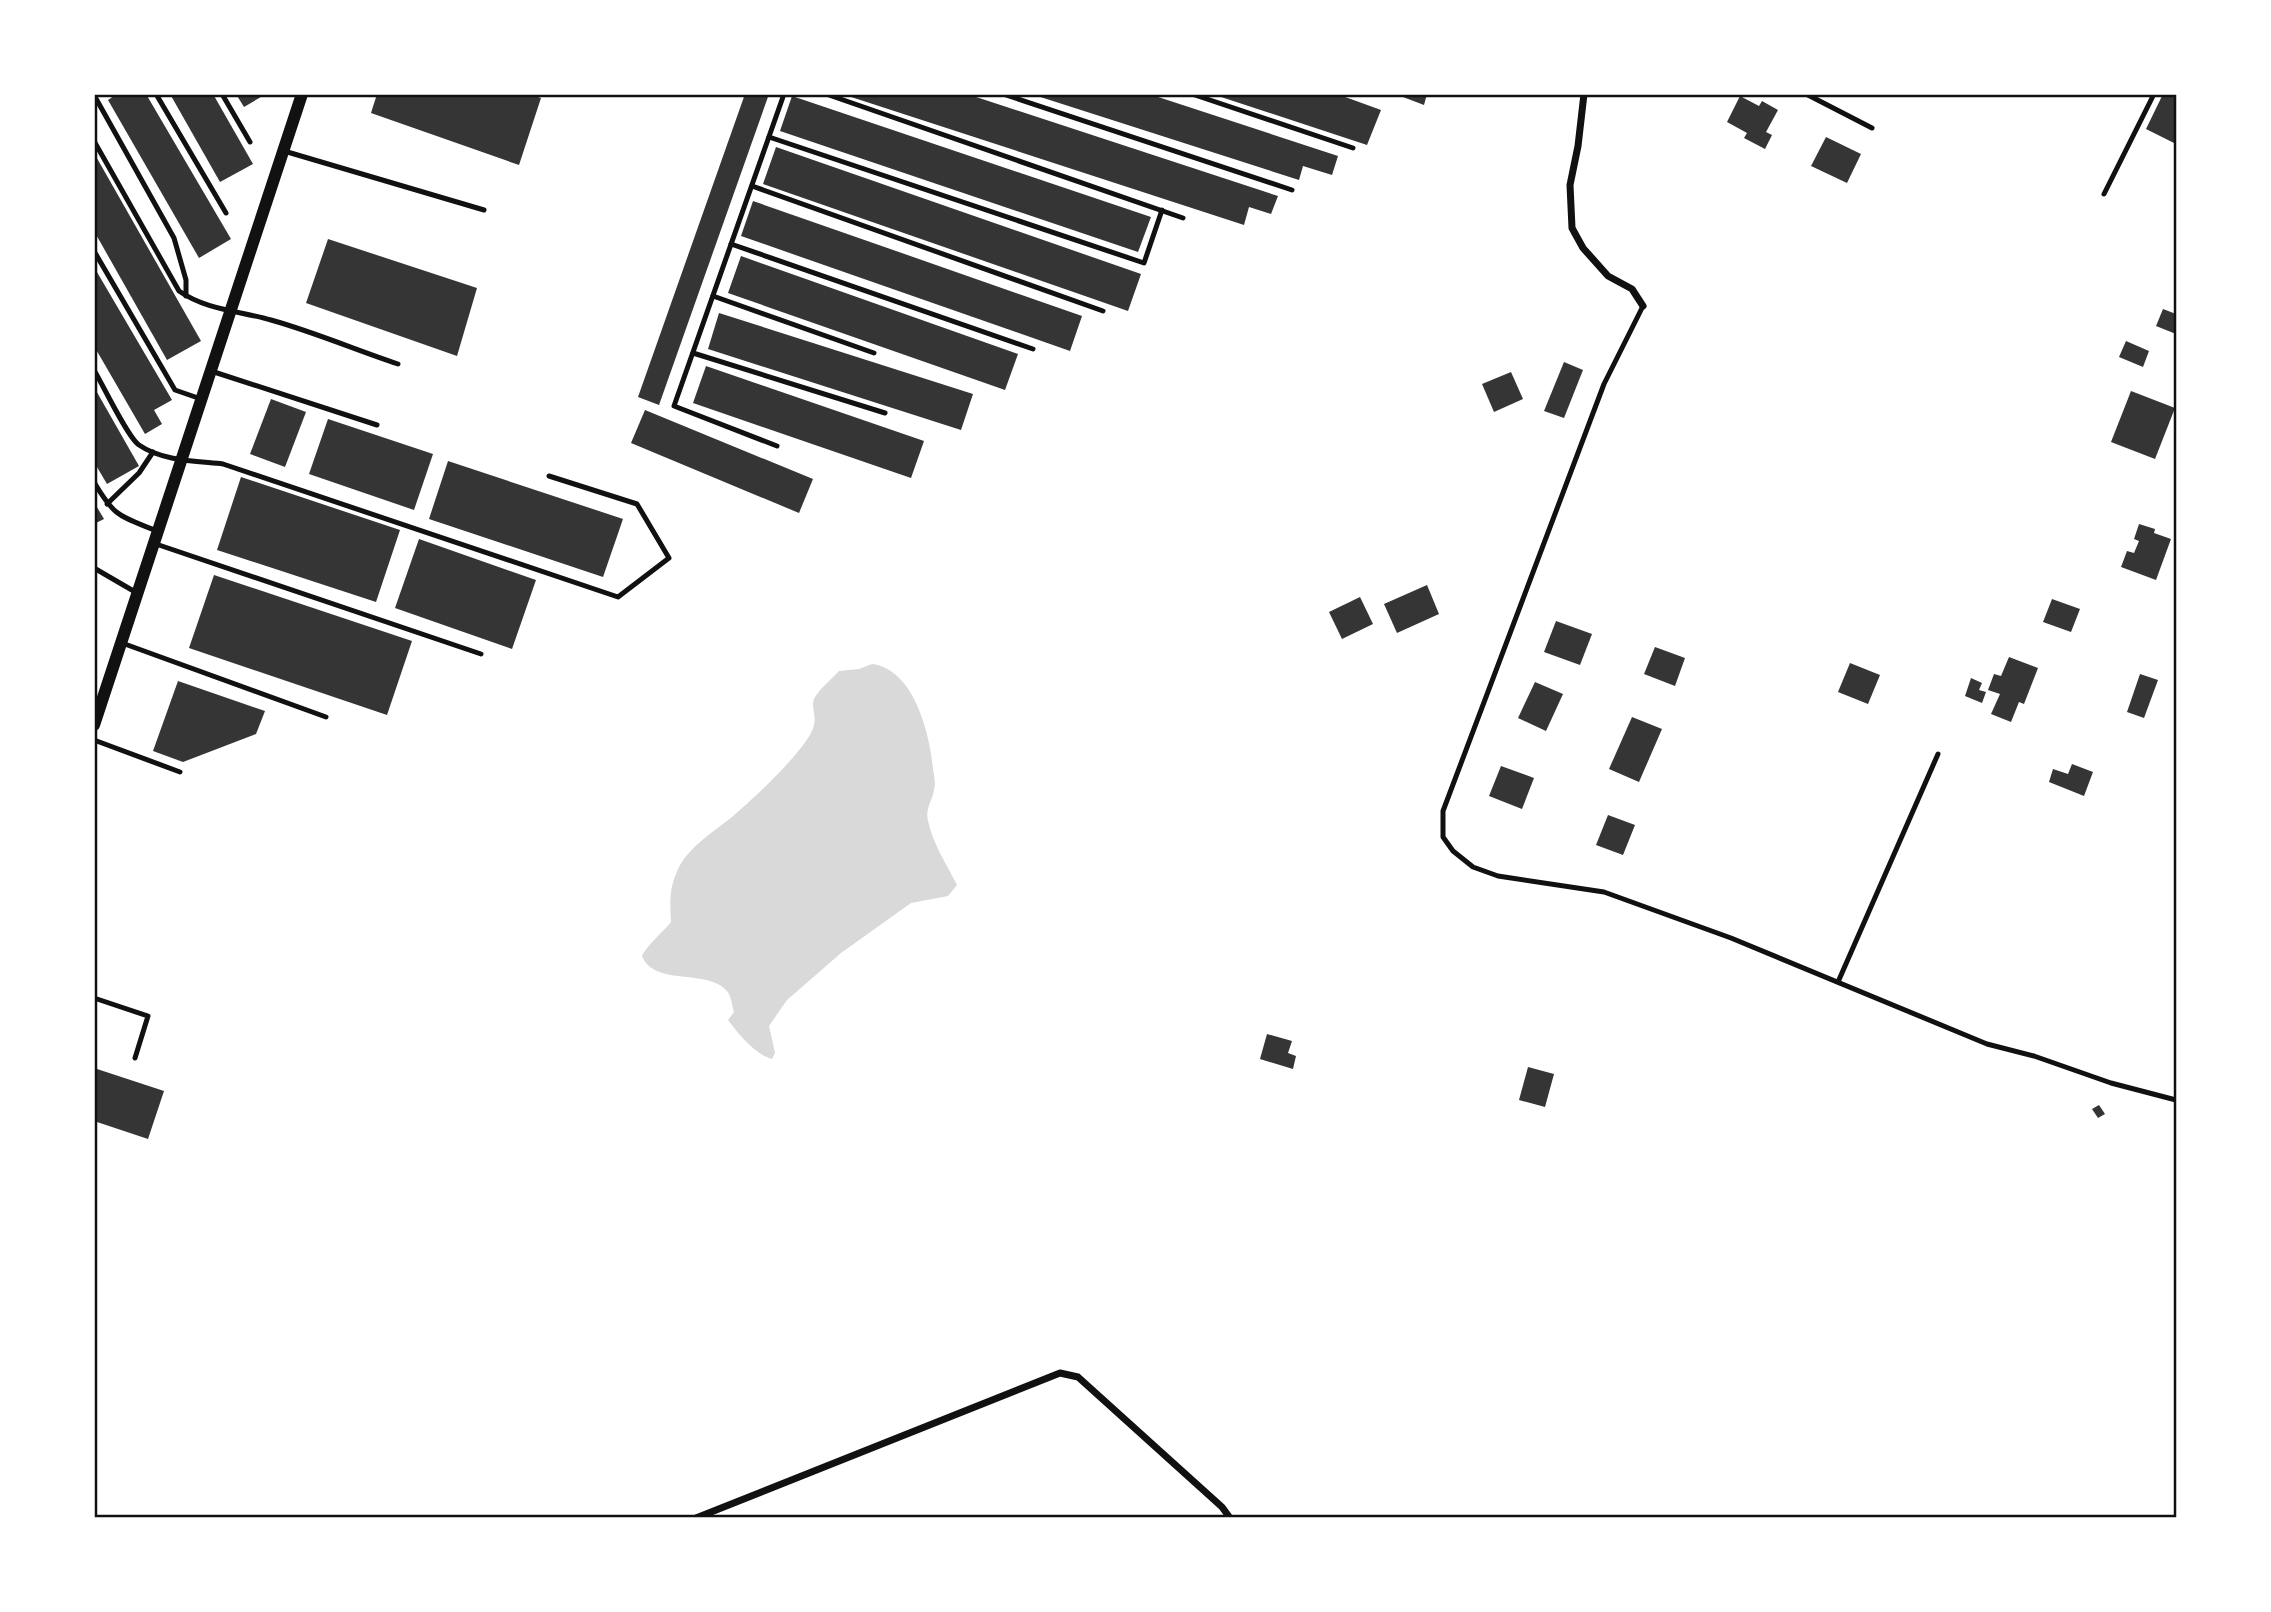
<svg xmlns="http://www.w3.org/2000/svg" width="2271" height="1612" font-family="'IBM Plex Sans',sans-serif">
<rect width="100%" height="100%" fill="#fff"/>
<path fill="#d9d9d9" d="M 872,664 C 914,669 930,734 933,769 C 934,775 936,784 934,790 C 932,802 925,808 928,821 C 933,844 947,865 957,885 L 948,896 L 911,903 L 841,953 L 787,1000 L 769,1026 L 775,1053 L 772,1059 C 755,1054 739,1035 728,1020 L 734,1012 C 732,1006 731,995 727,991 C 708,968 654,987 642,956 C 647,945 663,932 671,922 C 670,905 669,890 676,874 C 685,849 712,833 732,817 C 755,797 794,761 810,735 C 820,717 810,710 814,699 C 819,689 832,679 839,671 L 859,669 Z"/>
<g fill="#353535">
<polygon points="117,94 146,94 231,239 199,258 108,100"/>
<polygon points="170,94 213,94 253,164 220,182"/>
<polygon points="236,94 266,94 244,107"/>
<polygon points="377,94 530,94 541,98 519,165 371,113"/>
<polygon points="745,94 769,94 659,405 638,397"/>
<polygon points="967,94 1278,196 1271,214 1249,207 1244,225 845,95"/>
<polygon points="1031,94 1149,94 1338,156 1332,175 1303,166 1299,180"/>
<polygon points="1212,94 1337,94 1381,110 1367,145"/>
<polygon points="1395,94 1427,94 1424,105"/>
<polygon points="2163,94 2176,97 2176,144 2146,129"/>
<polygon points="792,96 1151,217 1138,252 780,131"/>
<polygon points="1740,96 1759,106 1762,101 1778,110 1766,132 1772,135 1765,149 1744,138 1747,133 1727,122"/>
<polygon points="1826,137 1861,154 1847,183 1811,166"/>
<polygon points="776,147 1141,274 1128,311 763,184"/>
<polygon points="94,153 201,341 167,360 94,231"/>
<polygon points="753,201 1082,316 1070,351 741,236"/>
<polygon points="328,239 477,288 457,356 306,303"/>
<polygon points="741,256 1018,354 1005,390 728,293"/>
<polygon points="94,267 172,400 154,410 162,424 145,434 94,346"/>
<polygon points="2163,309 2176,314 2176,334 2156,326"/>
<polygon points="719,313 973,394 961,430 708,349"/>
<polygon points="2126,341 2149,351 2143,367 2119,357"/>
<polygon points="1564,362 1583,370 1564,418 1544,411"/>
<polygon points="706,366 924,441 911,478 693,403"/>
<polygon points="1511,372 1523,399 1494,412 1482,384"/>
<polygon points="94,387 139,466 107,484 94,462"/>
<polygon points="2131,391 2175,408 2155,459 2111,442"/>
<polygon points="271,399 306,412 285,467 250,454"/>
<polygon points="645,410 813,479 799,513 631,443"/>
<polygon points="328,419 433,454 414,510 309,474"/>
<polygon points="448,461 623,519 603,577 429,519"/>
<polygon points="241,477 400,530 376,602 217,550"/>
<polygon points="94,502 104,519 94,524"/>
<polygon points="2139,524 2155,529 2154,533 2171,539 2156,580 2121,567 2127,551 2134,553 2139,541 2134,539"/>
<polygon points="419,539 536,580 512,649 395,608"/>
<polygon points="214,575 412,641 387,715 189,648"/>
<polygon points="1427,585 1439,614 1397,633 1384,604"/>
<polygon points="1360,597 1373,624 1342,639 1329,612"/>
<polygon points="2052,599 2080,609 2071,632 2043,622"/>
<polygon points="1556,621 1592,634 1580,665 1544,652"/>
<polygon points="1655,647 1685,658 1675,686 1644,674"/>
<polygon points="2009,657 2038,668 2024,704 2019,702 2011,722 1991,714 2000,694 1988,690 1994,674 2001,676"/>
<polygon points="1850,663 1880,675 1868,704 1838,692"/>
<polygon points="2140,674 2158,680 2144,718 2127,712"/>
<polygon points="1971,678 1982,683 1979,690 1986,692 1982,703 1965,696"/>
<polygon points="178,681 265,711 256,734 183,762 153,751"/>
<polygon points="1535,682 1563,694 1546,731 1518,718"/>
<polygon points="1632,717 1662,729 1639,782 1609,769"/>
<polygon points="2072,764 2093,772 2084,796 2049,782 2053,769 2068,774"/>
<polygon points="1501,766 1534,778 1522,809 1489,796"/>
<polygon points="1608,815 1635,825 1623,855 1596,845"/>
<polygon points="1267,1034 1292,1041 1288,1053 1296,1056 1293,1069 1260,1059"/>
<polygon points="1528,1067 1554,1074 1545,1107 1519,1100"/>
<polygon points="94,1068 164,1091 148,1139 94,1121"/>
<polygon points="2099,1105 2105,1114 2098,1118 2092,1109"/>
</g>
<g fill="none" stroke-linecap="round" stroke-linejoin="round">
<g stroke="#111" stroke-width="5">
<polyline points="156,94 226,213"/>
<polyline points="222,94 250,142"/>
<polyline points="826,94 1183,218"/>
<polyline points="1003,94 1292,190"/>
<polyline points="1192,94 1353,148"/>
<polyline points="1806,94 1872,128"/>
<polyline points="94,95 174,238 186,280 186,296"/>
<polyline points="769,137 1144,263 1162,210"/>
<path d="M 94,141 L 179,291 C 206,310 240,311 271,320 C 314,332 356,350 398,364"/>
<polyline points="284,151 484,210"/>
<polyline points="752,186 1103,311"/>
<polyline points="2104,194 2154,94"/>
<polyline points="731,244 1033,349"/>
<polyline points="94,251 175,390 201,399"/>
<polyline points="713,296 874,353"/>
<polyline points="1643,306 1604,384 1443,811 1443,837 1453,851 1473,867 1498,876 1604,892 1731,938 1987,1044 2034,1056 2111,1083 2176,1100"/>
<polyline points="693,353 885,413"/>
<path d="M 94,370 C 103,385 128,438 139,445 C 162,461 196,461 223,464 L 618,597 L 669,558 L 637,504 L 549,476"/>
<polyline points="211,371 377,425"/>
<polyline points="777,446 674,406 784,94"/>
<path d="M 94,482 C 115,518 120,516 157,531"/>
<polyline points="107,504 139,473 153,452"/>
<polyline points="153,543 481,654"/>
<polyline points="94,568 137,593"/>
<polyline points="122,643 326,717"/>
<polyline points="94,740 180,772"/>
<polyline points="1838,982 1938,754"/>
<polyline points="94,998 148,1016 135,1058"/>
</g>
<g stroke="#111" stroke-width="7">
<polyline points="1584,94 1578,146 1570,185 1572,228 1583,248 1608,276 1632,289 1643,306"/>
<polyline points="696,1518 1060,1373 1078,1377 1222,1507 1230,1518"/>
</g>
<polyline stroke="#111" stroke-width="12" points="94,725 302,94"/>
</g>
<rect width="2271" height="1612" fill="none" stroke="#ffffff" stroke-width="192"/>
<rect x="96" y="96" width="2079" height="1420" fill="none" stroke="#111" stroke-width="2.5"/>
</svg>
